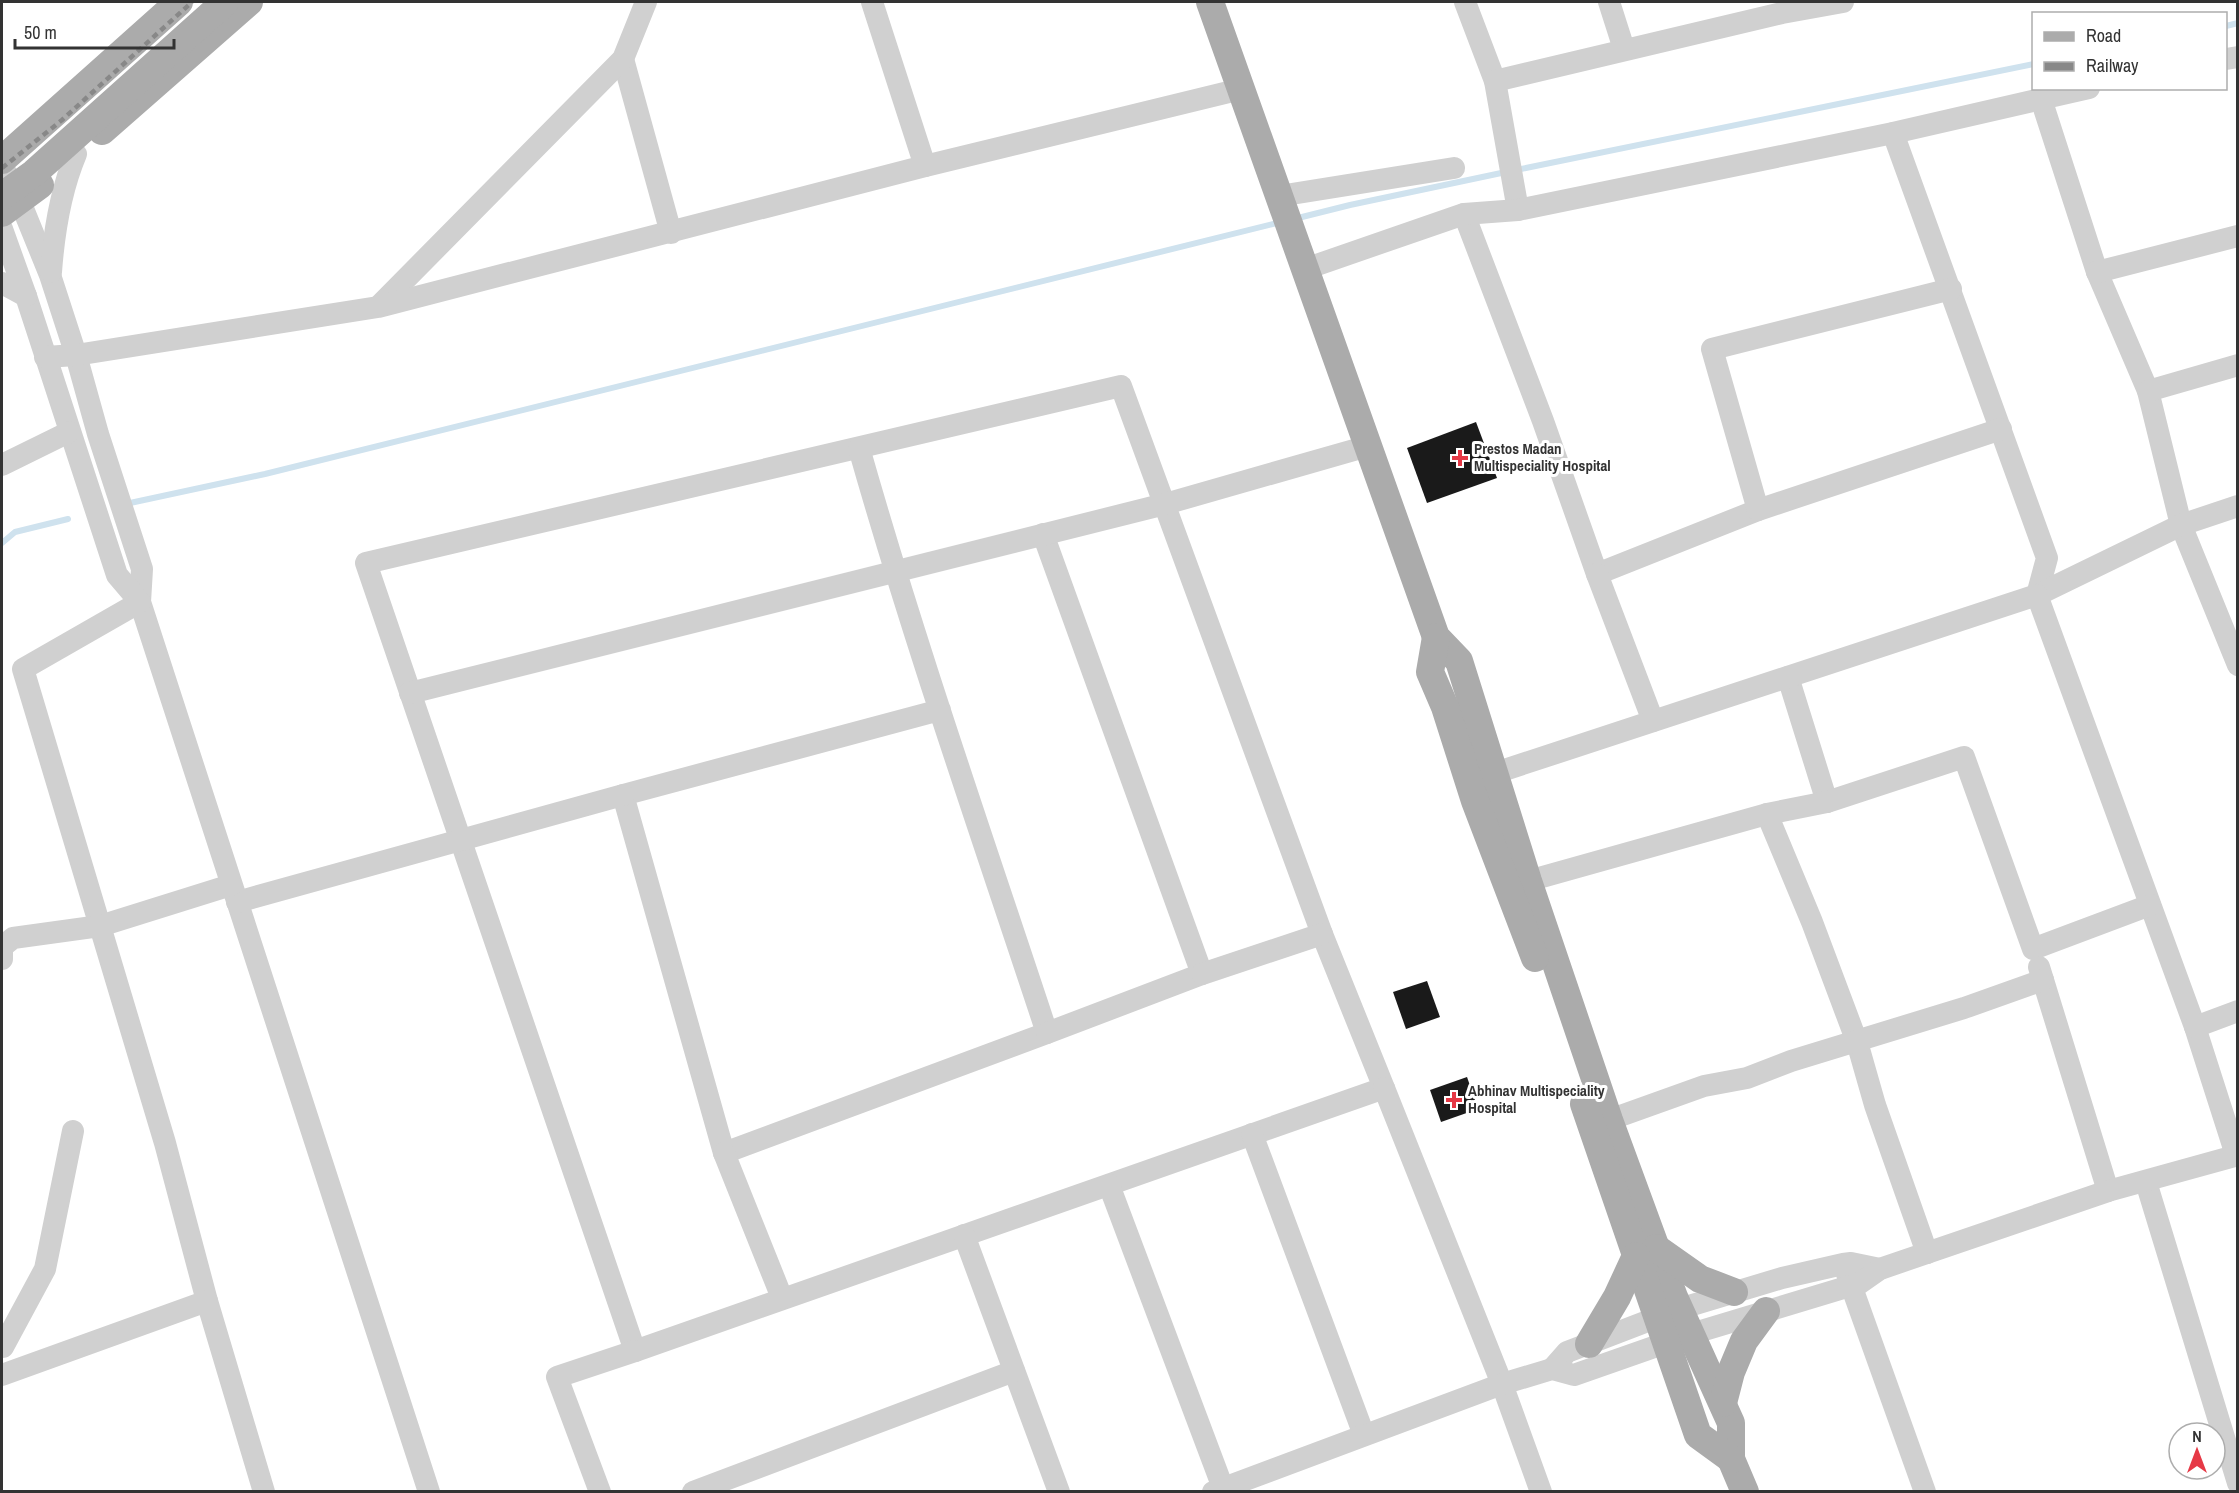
<svg xmlns="http://www.w3.org/2000/svg" width="2239" height="1493" font-family="'Archivo Narrow',sans-serif">
<rect width="100%" height="100%" fill="#fff"/>
<g fill="none" stroke-linecap="round" stroke-linejoin="round">
<g stroke="#cfe2ee" stroke-width="6">
<polyline points="2226,26 2238,23"/>
<polyline points="1516,170 2034,64"/>
<polyline points="1294,219 1350,205 1506,172"/>
<polyline points="130,503 265,474 1281,222"/>
<polyline points="2,543 15,532 68,519"/>
</g>
</g>
<g fill="#1a1a1a">
<polygon points="1476,422 1497,478 1427,503 1407,448"/>
<polygon points="1427,981 1440,1017 1406,1029 1393,992"/>
<polygon points="1467,1077 1478,1109 1441,1122 1430,1090"/>
</g>
<g fill="none" stroke-linecap="round" stroke-linejoin="round">
<g stroke="#d0d0d0" stroke-width="22">
<polyline points="872,2 925,166"/>
<polyline points="1465,2 1495,81 1518,210"/>
<polyline points="1609,2 1624,49"/>
<polyline points="623,59 671,233"/>
<polyline points="2226,59 2238,57"/>
<polyline points="1495,81 1782,13 1843,2"/>
<polyline points="2041,99 2097,272 2148,391 2181,525 2238,665"/>
<polyline points="1893,133 2047,558 2037,595"/>
<polyline points="2,166 15,189 50,275 76,355 98,434 142,569 140,602 429,1492"/>
<polyline points="1279,196 1454,168"/>
<polyline points="1464,214 1543,421 1597,574 1758,510"/>
<polyline points="2,229 26,296 117,575 140,602"/>
<polyline points="1305,269 1464,214 1518,210 1893,133 2089,88"/>
<path d="M 51,272 C 54,231 60,192 76,154"/>
<polyline points="2097,272 2238,236"/>
<polyline points="2,283 26,296"/>
<polyline points="1951,289 1712,349 1758,510 2001,429"/>
<polyline points="379,306 623,59 646,2"/>
<polyline points="45,357 76,355 378,307 925,166 1241,89"/>
<polygon points="1121,386 1322,934 1384,1088 635,1351 366,563"/>
<polyline points="2148,391 2238,365"/>
<path d="M 859,448 C 915,645 983,839 1047,1033 L 724,1153 L 623,795 L 940,710"/>
<polyline points="2,465 69,432"/>
<polyline points="1043,534 1202,974 1047,1033"/>
<polyline points="1597,574 1653,721"/>
<polyline points="2037,595 2181,525 2238,506"/>
<polyline points="140,602 23,669 165,1143 207,1301"/>
<polyline points="1788,677 1827,802"/>
<polyline points="410,693 1165,504 1368,446"/>
<polyline points="1480,778 2037,595 2195,1027 2236,1155"/>
<polyline points="1767,814 1812,922 1857,1042 1875,1105 1927,1253"/>
<polyline points="1528,881 1767,814 1827,802 1964,757 2033,949 2150,905"/>
<polyline points="237,902 623,795"/>
<polyline points="2,959 2,947 13,938 100,926 231,885"/>
<polyline points="2039,967 2108,1191"/>
<polyline points="1202,974 1322,934"/>
<polyline points="2195,1027 2238,1011"/>
<polyline points="1384,1088 1502,1384 1541,1492"/>
<polyline points="1609,1120 1704,1086 1747,1078 1791,1061 1964,1008 2043,980"/>
<polyline points="1252,1134 1364,1435"/>
<polyline points="724,1153 782,1298"/>
<polyline points="2146,1182 2238,1483"/>
<polyline points="1109,1185 1223,1488"/>
<polyline points="964,1235 1059,1492"/>
<polyline points="1846,1271 1925,1492"/>
<polyline points="3,1347 45,1269 73,1131"/>
<polyline points="1552,1369 1567,1352 1679,1309 1782,1278 1843,1264 1851,1263 1880,1269"/>
<polyline points="2,1375 207,1301 264,1492"/>
<polyline points="600,1492 557,1377 635,1351"/>
<polyline points="693,1492 1014,1371"/>
<polyline points="1213,1492 1502,1384 1552,1369 1574,1375 1691,1334 1860,1283 1880,1269 2108,1191 2238,1155"/>
</g>
<g stroke="#ababab" stroke-width="28">
<polyline points="1210,2 1436,637 1459,661 1528,881 1609,1120 1674,1297 1731,1423 1731,1459 1745,1492"/>
<polyline points="102,131 249,2"/>
<polyline points="2,160 179,2"/>
<polyline points="2,213 40,185"/>
<polyline points="1436,637 1430,672 1445,707 1475,801 1535,958"/>
<polyline points="1584,1104 1698,1435 1731,1459"/>
<polyline points="1656,1248 1700,1279 1734,1292"/>
<polyline points="1589,1344 1617,1297 1636,1256"/>
<polyline points="1723,1403 1731,1372 1744,1341 1766,1311"/>
</g>
<g stroke="#888" stroke-width="4.5" stroke-dasharray="6 4.5" stroke-linecap="butt">
<polyline points="2,168 62,120 192,2"/>
<polyline points="2,184 70,130 211,2"/>
</g>
<polyline stroke="#ababab" stroke-width="28" points="2,196 34,173 225,2"/>
</g>
<g fill="#e63946" stroke="#fff" stroke-width="2">
<path d="M1457 449h6v6h6v6h-6v6h-6v-6h-6v-6h6z"/>
<path d="M1451 1091h6v6h6v6h-6v6h-6v-6h-6v-6h6z"/>
</g>
<g text-anchor="middle" stroke-width="6" stroke-linejoin="round" paint-order="stroke">
<g font-size="15" font-weight="bold" fill="#333" stroke="#fff" text-anchor="start">
<text x="1474" y="454">Prestos Madan<tspan x="1474" dy="17">Multispeciality Hospital</tspan></text>
<text x="1468" y="1096">Abhinav Multispeciality<tspan x="1468" dy="17">Hospital</tspan></text>
</g>
</g>
<rect width="2239" height="1493" fill="none" stroke="#333333" stroke-width="6"/>
<rect x="2032" y="12" width="195" height="78" fill="#ffffff" stroke="#adadad" stroke-width="1.5"/>
<rect x="2044" y="32" width="30" height="9" fill="#ababab" stroke="#adadad" stroke-width="1.5"/>
<text x="2086" y="42" font-size="18" fill="#333333">Road</text>
<rect x="2044" y="62" width="30" height="9" fill="#888888" stroke="#adadad" stroke-width="1.5"/>
<text x="2086" y="72" font-size="18" fill="#333333">Railway</text>
<g transform="translate(2197 1451)"><circle r="28" fill="#ffffff" stroke="#adadad" stroke-width="1.5"/>
<path d="M0-4.5L10 22L0 15L-10 22Z" fill="#e63946"/>
<text y="-9" font-size="16" font-weight="bold" text-anchor="middle" fill="#333333">N</text>
</g>
<path d="M15 39v9h159v-9" fill="none" stroke="#333333" stroke-width="3"/>
<text x="24" y="39" font-size="18" fill="#333333" stroke="#ffffff" stroke-width="4.5" paint-order="stroke">50 m</text>
</svg>
